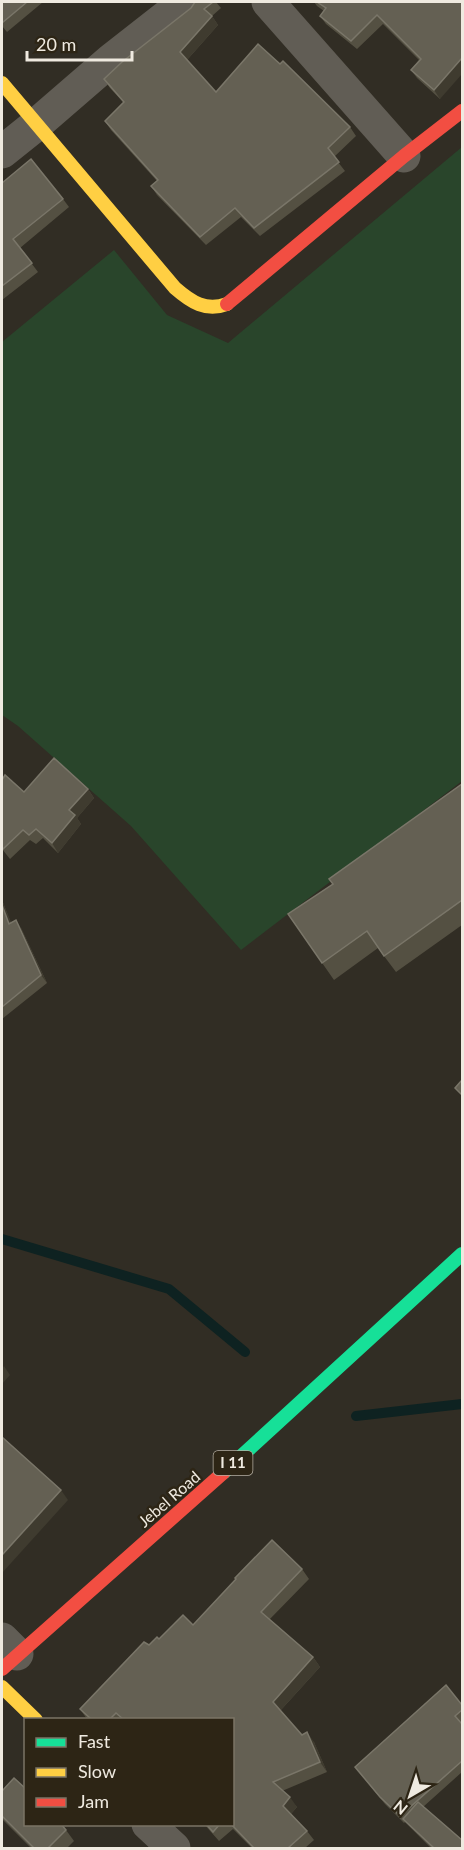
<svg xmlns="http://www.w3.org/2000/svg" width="464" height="1850" font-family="Lato,sans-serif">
<rect width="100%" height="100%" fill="#312d24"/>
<polygon fill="#29452b" points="462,147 462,781 241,950 131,826 18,726 2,715 2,342 114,250 167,315 228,343"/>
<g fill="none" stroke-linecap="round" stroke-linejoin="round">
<g stroke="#0e2221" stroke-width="10">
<polyline points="2,1239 169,1289 245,1352"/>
<polyline points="356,1416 462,1404"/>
</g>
<g stroke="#615d55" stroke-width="33">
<polyline points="268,2 404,156"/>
<polyline points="2,152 37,124 111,60 185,2"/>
<polyline points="2,1639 17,1654"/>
<polyline points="148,1824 174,1848"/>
</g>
<polyline stroke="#16e098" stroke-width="14" points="224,1472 462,1254"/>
<g stroke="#ffcf43" stroke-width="14">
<path d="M 2,83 L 175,288 C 191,302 206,312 227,304"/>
<polyline points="2,1687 36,1720"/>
</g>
<g stroke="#f24e42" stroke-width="14">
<polyline points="227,304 404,156 462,111"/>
<polyline points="2,1669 224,1472"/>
</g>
</g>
<g fill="#545042">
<polygon points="2,2 43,2 7,32 2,26"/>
<polygon points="195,2 216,2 221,8 212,16 218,25 187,60 216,92 350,127 356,136 334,157 345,171 260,236 241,217 206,245 157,195 151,186 157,181 111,130 105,121 123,102 110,88 104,79 191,8"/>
<polygon points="314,2 462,2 440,99 417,78 411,70 419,60 383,24 357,49 326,24 320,16 324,11 317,6"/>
<polygon points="2,183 63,199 69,207 20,248 38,272 2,300"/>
<polygon points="2,780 24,792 88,789 94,798 77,818 81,824 58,853 43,838 36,844 30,840 10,859 2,849"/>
<polygon points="462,784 462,925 396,972 378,948 334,980 288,914 333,884"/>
<polygon points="2,900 11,923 21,928 47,983 2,1019"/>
<polygon points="302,1569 309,1579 269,1620 313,1657 320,1667 280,1711 302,1735 314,1742 327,1772 282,1791 297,1807 291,1814 307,1831 314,1840 305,1848 252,1848 233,1829 219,1841 204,1824 232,1824 232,1719 87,1719 80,1709 149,1645 159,1639 193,1625"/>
<polygon points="462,1705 462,1720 460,1722 462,1724 462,1772 423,1807 462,1848 431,1848 405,1822 404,1823 385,1804 355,1767"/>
<polygon points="2,1791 66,1830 74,1841 67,1848 31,1848 2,1819"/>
</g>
<g fill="#3f3b2f">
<polygon points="212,16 218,25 186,61 180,52"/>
<polygon points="462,58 462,74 440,99 434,90"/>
<polygon points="88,789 94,798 77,818 81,824 58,853 52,843 69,810"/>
<polygon points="2,900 15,932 9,924 2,905"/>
<polygon points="16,920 21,928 47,983 41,975"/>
<polygon points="4,1366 10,1375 2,1384 2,1369"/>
<polygon points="61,1490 68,1500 2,1573 2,1555"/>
<polygon points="313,1657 320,1667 279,1712 273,1702"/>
<polygon points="307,1732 314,1742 327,1772 320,1762"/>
<polygon points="290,1797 297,1807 290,1815 283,1806"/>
</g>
<g fill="#646053" stroke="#7a7669" stroke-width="1.5">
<polygon points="2,2 27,2 2,23"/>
<polygon points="195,2 213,2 204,9 212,16 180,52 216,92 258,44 280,64 283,61 350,127 328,148 339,162 254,228 235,208 200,237 151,186 158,180 105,121 124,102 104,79 122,62 191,8"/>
<polygon points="317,2 462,2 462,58 434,90 411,70 421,59 377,15 351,41 320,16 326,8"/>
<polygon points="31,159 63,199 13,239 32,263 2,286 2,183"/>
<polygon points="54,758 88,789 69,810 75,815 52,843 36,829 29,835 23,830 3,849 2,847 2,780 5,775 24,792"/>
<polygon points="462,784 462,900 384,956 367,931 322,963 288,914 333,884 329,879"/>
<polygon points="2,905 9,924 16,920 41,975 2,1007"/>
<polygon points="462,1080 462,1095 455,1088"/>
<polygon points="2,1437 61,1490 2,1555"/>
<polygon points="272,1540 302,1569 261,1612 313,1657 273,1702 302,1735 307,1732 320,1762 273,1782 290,1797 283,1806 307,1831 288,1848 254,1848 231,1824 232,1824 232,1719 123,1719 116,1713 110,1719 91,1719 80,1709 144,1642 149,1645 157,1637 159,1639 183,1615 193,1625 236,1579 235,1578"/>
<polygon points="446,1685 462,1705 462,1710 455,1716 462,1724 462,1761 400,1816 380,1797 355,1767"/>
<polygon points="14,1778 26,1789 26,1824 61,1824 66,1830 48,1848 34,1848 2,1816 2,1791"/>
<polygon points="418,1802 462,1840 462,1848 434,1848 403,1819"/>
<polygon points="206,1824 220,1824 213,1832"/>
</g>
<g text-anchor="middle" stroke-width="5" stroke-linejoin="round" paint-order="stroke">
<rect fill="#2d2515" stroke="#b5afa3" stroke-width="1.5" x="213.5" y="1451" width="39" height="24" rx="4.5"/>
<g font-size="15" font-weight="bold" fill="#efeae0">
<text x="233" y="1468">I 11</text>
</g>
<g font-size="16" fill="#efeae0" stroke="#2d2515">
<text transform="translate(169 1499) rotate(-41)" y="6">Jebel Road</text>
</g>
</g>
<rect width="464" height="1850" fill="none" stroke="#efeae0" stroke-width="6"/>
<rect x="24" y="1718" width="210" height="108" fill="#2d2515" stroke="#7b7466" stroke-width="1.5"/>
<rect x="36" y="1738" width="30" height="9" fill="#16e098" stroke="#7b7466" stroke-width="1.5"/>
<text x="78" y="1748" font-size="18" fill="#efeae0">Fast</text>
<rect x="36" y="1768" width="30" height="9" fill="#ffcf43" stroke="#7b7466" stroke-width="1.5"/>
<text x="78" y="1778" font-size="18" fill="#efeae0">Slow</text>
<rect x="36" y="1798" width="30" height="9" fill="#f24e42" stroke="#7b7466" stroke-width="1.5"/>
<text x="78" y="1808" font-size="18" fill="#efeae0">Jam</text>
<g transform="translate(410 1796) rotate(219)" stroke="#2d2515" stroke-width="4.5" paint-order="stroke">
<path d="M0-4.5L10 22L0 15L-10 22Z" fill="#efeae0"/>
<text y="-9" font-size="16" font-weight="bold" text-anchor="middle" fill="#efeae0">N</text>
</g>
<path d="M27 51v9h105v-9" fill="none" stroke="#efeae0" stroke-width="3"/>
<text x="36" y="51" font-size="18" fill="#efeae0" stroke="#2d2515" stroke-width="4.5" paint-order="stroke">20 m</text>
</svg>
